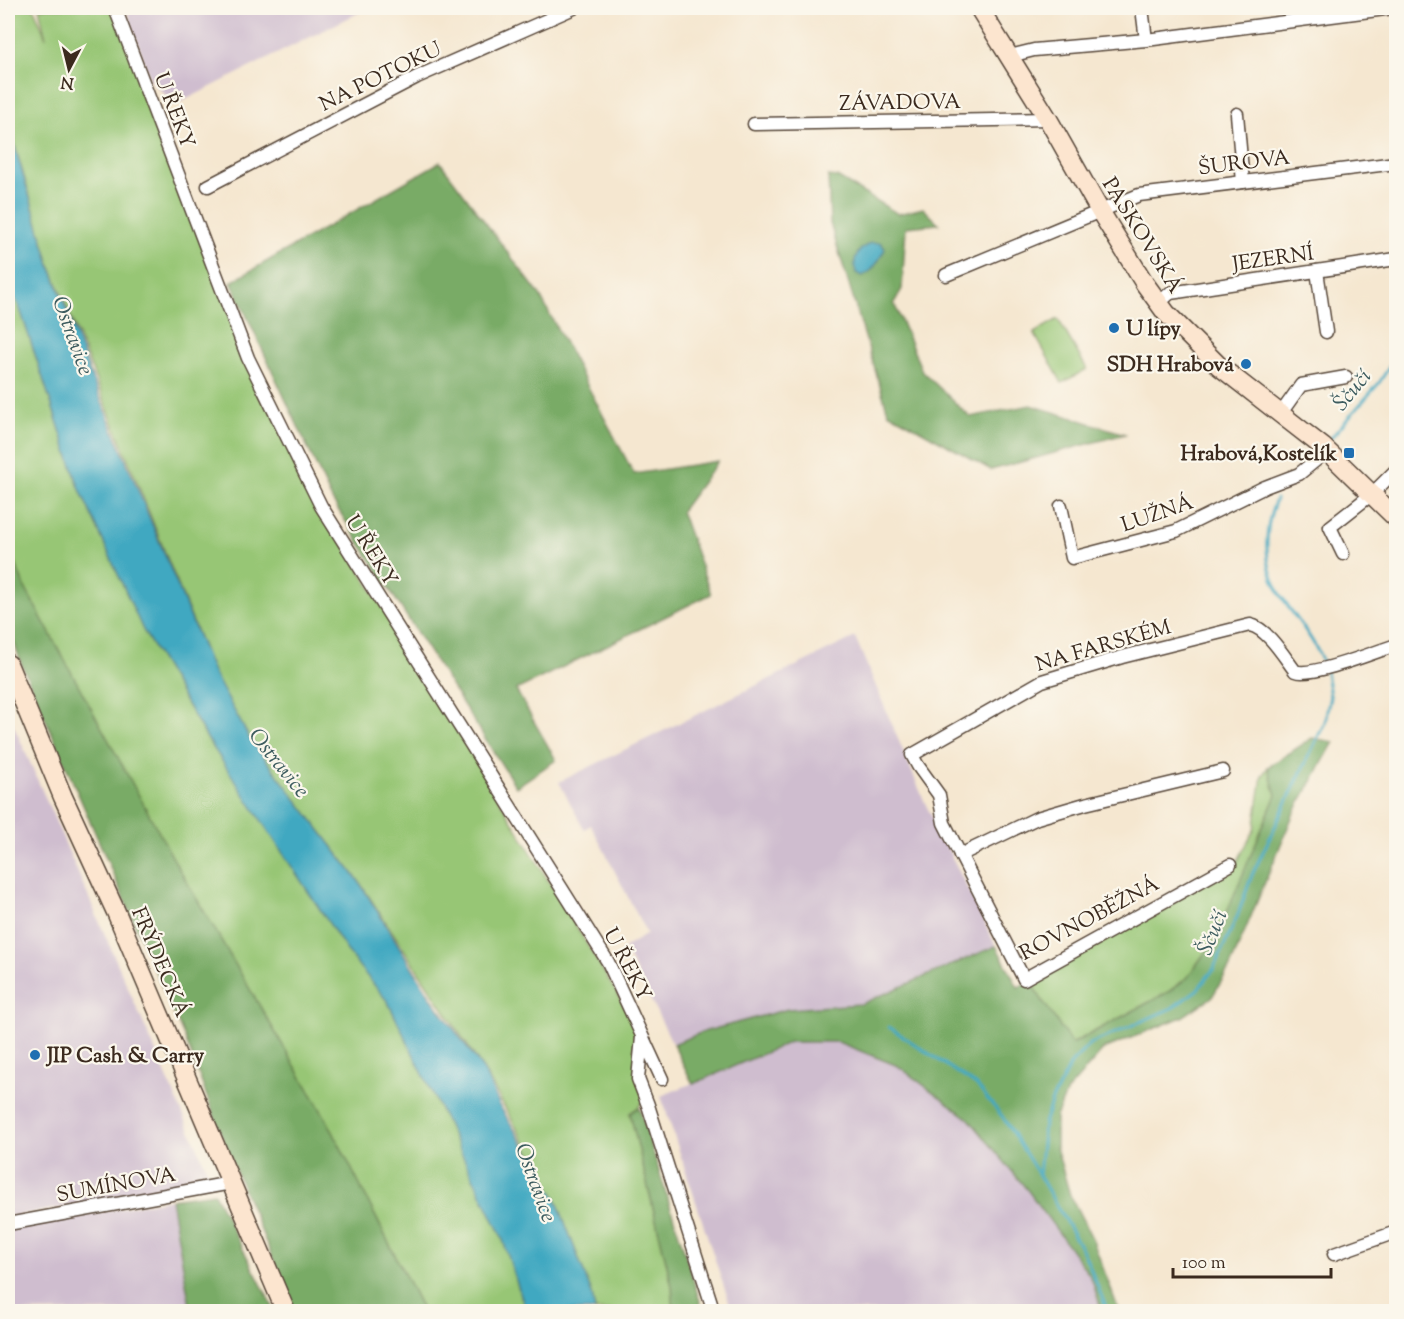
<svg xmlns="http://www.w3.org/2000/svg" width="1404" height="1319" font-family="'Sorts Mill Goudy',serif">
<rect width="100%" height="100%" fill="#fbf7ec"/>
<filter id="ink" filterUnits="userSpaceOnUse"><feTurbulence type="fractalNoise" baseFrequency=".0167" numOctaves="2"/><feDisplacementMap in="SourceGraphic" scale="12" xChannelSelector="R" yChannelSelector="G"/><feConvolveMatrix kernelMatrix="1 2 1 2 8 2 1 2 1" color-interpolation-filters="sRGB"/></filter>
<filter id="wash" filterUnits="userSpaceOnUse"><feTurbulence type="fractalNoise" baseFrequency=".008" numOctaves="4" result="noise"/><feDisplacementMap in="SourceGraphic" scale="24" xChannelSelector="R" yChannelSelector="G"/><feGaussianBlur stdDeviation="1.35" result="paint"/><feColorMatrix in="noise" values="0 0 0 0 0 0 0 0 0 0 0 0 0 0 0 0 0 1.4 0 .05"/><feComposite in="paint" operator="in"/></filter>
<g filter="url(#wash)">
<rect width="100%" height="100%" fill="#f5e7d0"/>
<g fill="#cfbdcf">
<polygon points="126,8 368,8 175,105 150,79"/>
<polygon points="855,637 926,805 996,946 862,1004 943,1055 1079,1243 1102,1311 732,1311 661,1096 693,1083 624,948 647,934 591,825 584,829 559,782"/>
<polygon points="8,712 212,1181 8,1217"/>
<polygon points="171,1199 191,1311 8,1312 8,1229"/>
</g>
<g fill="#97c674" stroke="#697849" stroke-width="1.5">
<polygon points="8,8 34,8 46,38 39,8 115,8 248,358 321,506 642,1035 634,1048 649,1092 639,1107 630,1113 672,1286 674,1311 595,1311 592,1294 555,1196 483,1069 358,880 250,739 213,672 50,265 8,122"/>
<polygon points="8,285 19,306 79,487 143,630 207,738 297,872 388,1002 502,1237 526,1311 423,1311 328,1122 178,868 24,586 8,543"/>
<polygon points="1058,319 1087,369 1062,383 1034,333"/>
<polygon points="1268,767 1276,795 1217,936 1187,978 1168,992 1071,1044 1030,982 1236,864 1254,830 1262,776"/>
</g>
<g fill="#79ab66" stroke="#5a6a42" stroke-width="1.5">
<polygon points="440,162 539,294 634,474 718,461 681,511 711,594 516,690 556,760 516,787 332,500 231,282"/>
<polygon points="828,176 837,177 898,214 923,208 939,224 906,227 902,289 894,303 922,371 970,417 1031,405 1125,434 991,470 888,412 830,223"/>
<polygon points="8,543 24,586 178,867 328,1122 423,1311 295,1311 227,1150 186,1041 21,663 8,624"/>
<polygon points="1312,738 1334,742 1293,815 1230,967 1212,997 1182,1017 1104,1049 1067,1091 1056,1117 1056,1147 1070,1195 1092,1238 1119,1311 1102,1311 1091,1277 1029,1192 969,1119 898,1066 838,1042 790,1042 693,1084 673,1044 703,1032 788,1009 861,1004 996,946 1018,987 1030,982 1072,1044 1168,992 1187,978 1217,936 1276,795 1268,767"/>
<polygon points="639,1107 703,1311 674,1311 672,1286 630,1113"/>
<polygon points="214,1193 275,1311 191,1311 171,1199"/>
</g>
<g fill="#41a8c1" stroke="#3e6970" stroke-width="1.5">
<polygon points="8,124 50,265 92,378 213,672 250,739 358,880 432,999 483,1069 501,1108 555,1196 592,1294 595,1311 526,1311 502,1237 388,1002 350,955 207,738 143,630 79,487 19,306 8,286"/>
<path d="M 870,243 L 881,243 L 885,249 C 880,258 873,273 862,276 L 856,273 C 852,257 857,251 870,243 Z"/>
</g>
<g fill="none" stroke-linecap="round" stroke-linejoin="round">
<g stroke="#41a8c1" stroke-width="3">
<polyline points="1328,441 1379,383 1396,356"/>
<path d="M 1276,499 C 1269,516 1266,531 1267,549 C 1269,601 1309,621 1324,666"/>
<polyline points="889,1027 976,1085 1002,1116 1039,1175"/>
<polyline points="1108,1312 1084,1253 1039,1175 1044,1123 1052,1100 1072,1062 1090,1044 1172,1008 1197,990 1213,970 1237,917 1252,875 1325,722 1330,696 1326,672"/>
</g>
</g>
</g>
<g filter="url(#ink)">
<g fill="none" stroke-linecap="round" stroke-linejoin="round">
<g stroke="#574639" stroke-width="15">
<g id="street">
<polyline points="115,8 248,358 321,506 608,962 662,1079"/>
<polyline points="1142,8 1146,40"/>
<polyline points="1010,56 1034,50 1146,40 1393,8"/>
<polyline points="1237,114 1243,182"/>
<polyline points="754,124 1048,119"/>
<polyline points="208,186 417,77 574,8"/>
<polyline points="1317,271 1326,332"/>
<polyline points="946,275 1139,195 1396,163"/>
<polyline points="1158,304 1170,293 1177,292 1396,259"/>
<polyline points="1281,413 1301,385 1346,377"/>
<polyline points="1061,506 1072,558 1176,531 1265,487 1299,474 1327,451"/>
<polyline points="1343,554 1330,527 1372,494 1396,470"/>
<polyline points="960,855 1037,818 1085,804 1223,771"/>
<path d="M 1230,865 L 1024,979 L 944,823 L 939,795 L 918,766 L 912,755 L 1042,681 L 1122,657 L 1250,625 C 1267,628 1285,658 1295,671 C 1310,678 1378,651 1396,645"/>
<polyline points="642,1037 638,1079 648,1105 714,1312"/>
<polyline points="8,1224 231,1183"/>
<polyline points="1334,1254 1396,1232"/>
</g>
</g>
<g stroke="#574639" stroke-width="21">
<g id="secondary">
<polyline points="979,8 1048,119 1100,211 1145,284 1166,313 1219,366 1323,447 1396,518"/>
<polyline points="8,664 63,797 116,912 286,1312"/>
</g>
</g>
<use href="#street" stroke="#fff" stroke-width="12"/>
<use href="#secondary" stroke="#fce5cf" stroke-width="18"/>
</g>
</g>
<g fill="#1f6fb2" stroke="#fbf7ec" stroke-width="2">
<circle cx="1114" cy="328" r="6"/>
<circle cx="1246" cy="364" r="6"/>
<rect x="1343" y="447" width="12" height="12" rx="3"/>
<circle cx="35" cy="1055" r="6"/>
</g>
<g text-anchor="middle" stroke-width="4.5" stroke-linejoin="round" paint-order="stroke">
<g font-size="21" fill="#3b2a1e" stroke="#fbf7ec">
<text transform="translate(380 76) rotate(-26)" y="7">NA POTOKU</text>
<text transform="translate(900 102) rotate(-1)" y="7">ZÁVADOVA</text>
<text transform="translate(175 110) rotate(69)" y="7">U ŘEKY</text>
<text transform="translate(1244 162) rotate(-7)" y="7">ŠUROVA</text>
<text transform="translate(1143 235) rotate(58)" y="7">PASKOVSKÁ</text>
<text transform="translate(1273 258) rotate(-8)" y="7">JEZERNÍ</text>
<text transform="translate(1157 513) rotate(-19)" y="7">LUŽNÁ</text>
<text transform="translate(372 550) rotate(58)" y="7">U ŘEKY</text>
<text transform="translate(1103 645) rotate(-16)" y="7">NA FARSKÉM</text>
<text transform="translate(1089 918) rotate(-28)" y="7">ROVNOBĚŽNÁ</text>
<text transform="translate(161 962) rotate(67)" y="7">FRÝDECKÁ</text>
<text transform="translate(628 964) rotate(62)" y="7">U ŘEKY</text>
<text transform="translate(116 1184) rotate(-10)" y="7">SUMÍNOVA</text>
</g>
<g font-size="21" font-weight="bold" fill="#3b2a1e" stroke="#fbf7ec" text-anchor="start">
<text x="1126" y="335">U lípy</text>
<text x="1234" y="371" text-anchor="end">SDH Hrabová</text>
<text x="1337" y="460" text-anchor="end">Hrabová,Kostelík</text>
<text x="47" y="1062">JIP Cash &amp; Carry</text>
</g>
<g font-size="22" font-style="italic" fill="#3d5c5f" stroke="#fbf7ec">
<text transform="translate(74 335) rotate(70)" y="8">Ostravice</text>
<text transform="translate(1351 389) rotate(-50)" y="8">Ščučí</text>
<text transform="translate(280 762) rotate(51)" y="8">Ostravice</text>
<text transform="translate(1211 932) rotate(-68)" y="8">Ščučí</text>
<text transform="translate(537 1182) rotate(70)" y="8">Ostravice</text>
</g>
</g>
<rect width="1404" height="1319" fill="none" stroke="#fbf7ec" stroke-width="30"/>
<g transform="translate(69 69) rotate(187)" stroke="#fbf7ec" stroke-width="4.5" paint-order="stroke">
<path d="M0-4.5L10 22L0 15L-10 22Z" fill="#3b2a1e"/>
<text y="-9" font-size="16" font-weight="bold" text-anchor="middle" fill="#3b2a1e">N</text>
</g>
<path d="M1173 1268v9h158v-9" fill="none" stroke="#3b2a1e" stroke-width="3"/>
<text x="1182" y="1268" font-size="18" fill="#3b2a1e" stroke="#fbf7ec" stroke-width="4.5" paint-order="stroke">100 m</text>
</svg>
